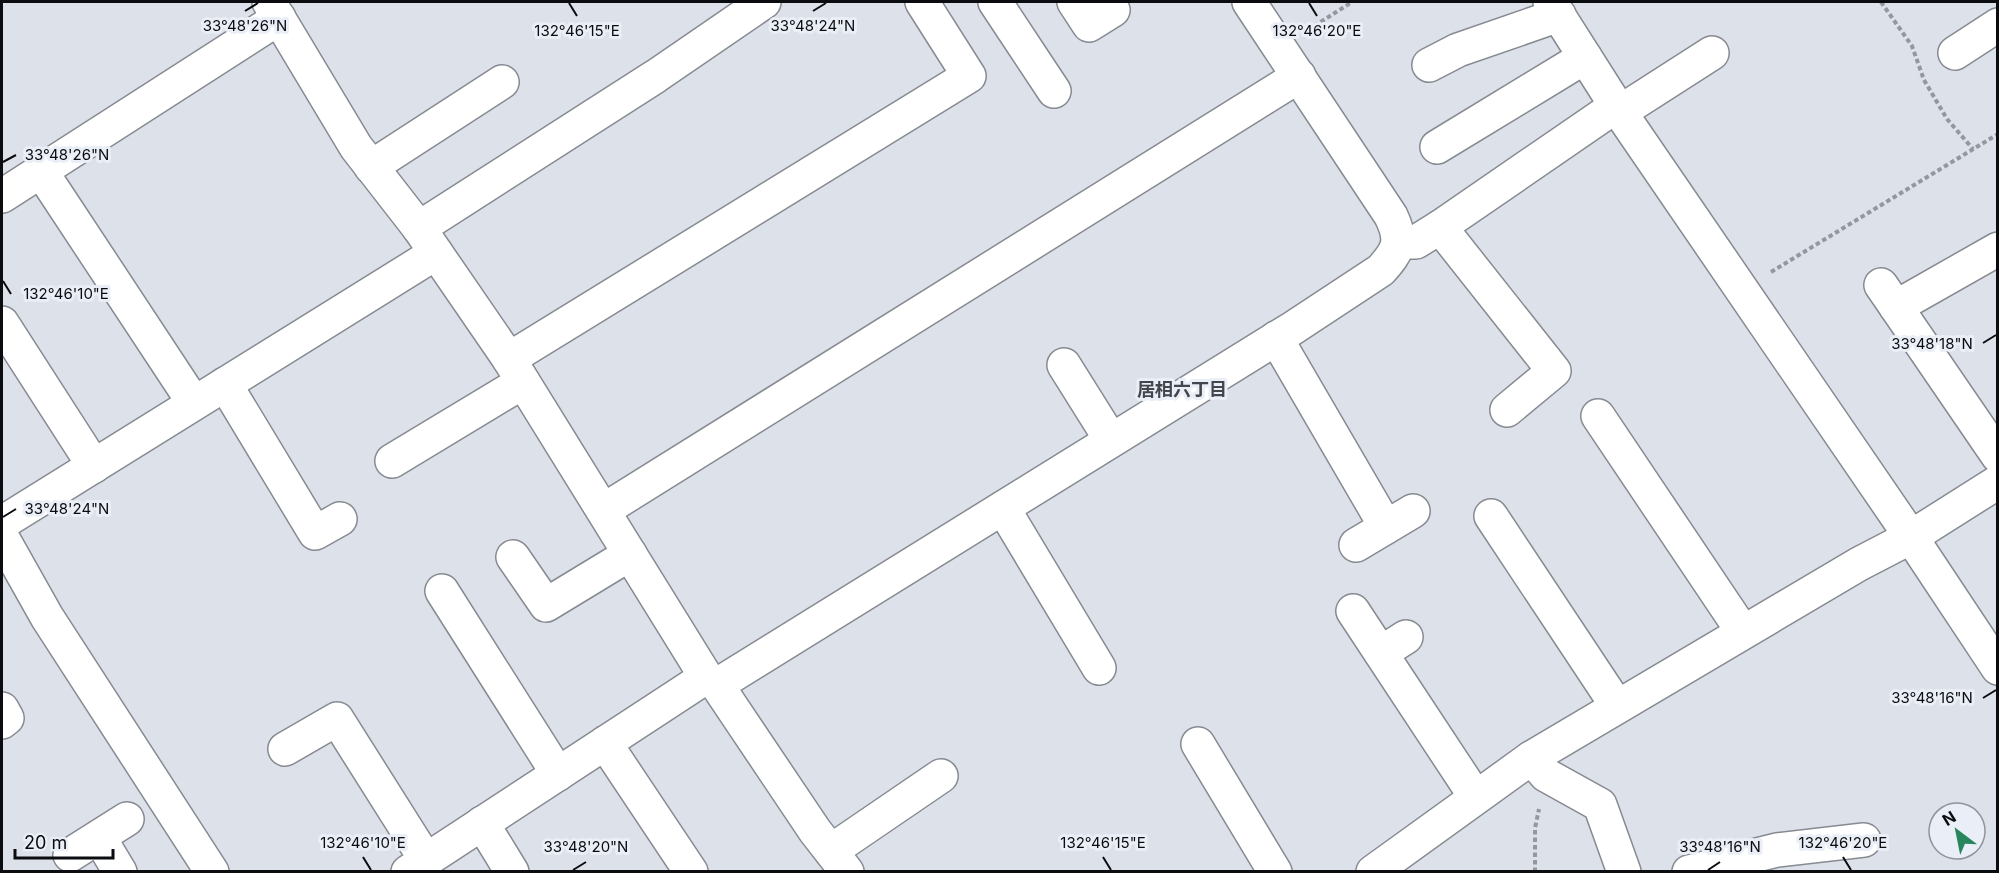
<svg xmlns="http://www.w3.org/2000/svg" width="1999" height="873" font-family="Inter,'Noto Sans JP',sans-serif">
<rect width="100%" height="100%" fill="#dde1e9"/>
<g fill="none" stroke-linecap="round" stroke-linejoin="round">
<g stroke="#868a91" stroke-width="36">
<g id="minor">
<polyline points="269,2 356,147 419,228 509,359 706,677 717,685 815,831 847,872"/>
<polyline points="995,2 1054,91"/>
<polyline points="1074,2 1089,25 1113,10"/>
<polyline points="1550,2 1620,112 1911,537 1998,668"/>
<polyline points="1955,53 1998,25"/>
<polyline points="1429,65 1458,50 1559,15"/>
<polyline points="1620,112 1712,53"/>
<polyline points="1437,147 1585,57"/>
<polyline points="371,167 502,82"/>
<polyline points="41,171 194,403"/>
<polyline points="2,196 279,18"/>
<polyline points="1440,227 1554,371 1507,410"/>
<polyline points="419,228 656,76 764,2"/>
<polyline points="1399,242 1416,242 1440,227 1616,106"/>
<polyline points="1881,285 1998,456"/>
<polyline points="1896,307 1998,249"/>
<polyline points="2,323 94,466"/>
<polyline points="1276,338 1386,527"/>
<polyline points="509,359 969,76 922,2"/>
<polyline points="1064,365 1111,440"/>
<polyline points="225,384 315,533 340,519"/>
<polyline points="1598,416 1743,632"/>
<polyline points="392,461 523,382"/>
<polyline points="1003,508 1099,668"/>
<polyline points="604,510 1299,76"/>
<polyline points="1491,516 1617,706"/>
<polyline points="2,523 436,253"/>
<polyline points="2,537 47,617 212,872"/>
<polyline points="1356,545 1413,511"/>
<polyline points="513,557 546,605 630,554"/>
<polyline points="442,591 558,774"/>
<polyline points="1353,611 1475,796"/>
<polyline points="1381,653 1406,637"/>
<path d="M 717,685 L 1293,328 L 1381,270 C 1399,250 1403,241 1391,216 L 1249,2"/>
<polyline points="2,709 7,718 2,722"/>
<polyline points="605,743 691,872"/>
<polyline points="1198,744 1275,872"/>
<polyline points="285,749 337,719 426,860"/>
<polyline points="1531,758 1546,775 1600,805 1624,872"/>
<polyline points="482,823 512,872"/>
<polyline points="99,837 120,872"/>
<polyline points="831,851 941,776"/>
<polyline points="70,855 127,819"/>
<polyline points="408,872 706,677"/>
<polyline points="1373,872 1531,758 1859,564 1911,537 1998,482"/>
<polyline points="1689,872 1777,850 1864,840"/>
</g>
</g>
<g stroke="#94979d" stroke-width="4" stroke-dasharray="4.5 3" stroke-linecap="butt">
<polyline points="1881,2 1912,46 1924,80 1947,119 1973,149"/>
<polyline points="1308,30 1352,2"/>
<polyline points="1771,272 1998,134"/>
<polyline points="1535,872 1535,828 1539,809"/>
</g>
<use href="#minor" stroke="#fff" stroke-width="33"/>
</g>
<path fill="none" stroke="#0b0c0f" stroke-width="2" d="M 569,3 L 577,16M 1309,3 L 1317,16M 245,11 L 258,3M 813,11 L 826,3M 3,162 L 16,155M 3,281 L 11,294M 1983,343 L 1996,335M 3,517 L 16,509M 1983,698 L 1996,690M 363,857 L 371,870M 1103,857 L 1111,870M 1843,857 L 1851,870M 573,870 L 586,862M 1708,870 L 1720,862"/>
<g text-anchor="middle" stroke-width="6" stroke-linejoin="round" paint-order="stroke">
<g font-size="18" font-weight="bold" fill="#43464c" stroke="#eaeef6">
<text x="1182" y="396">居相六丁目</text>
</g>
</g>
<g font-size="15" text-anchor="middle" fill="#0b0c0f" stroke="#eaeef6" stroke-width="6" stroke-linejoin="round" paint-order="stroke">
<text x="245" y="31">33°48'26"N</text>
<text x="813" y="31">33°48'24"N</text>
<text x="577" y="36">132°46'15"E</text>
<text x="1317" y="36">132°46'20"E</text>
<text x="67" y="160">33°48'26"N</text>
<text x="66" y="299">132°46'10"E</text>
<text x="1932" y="349">33°48'18"N</text>
<text x="67" y="514">33°48'24"N</text>
<text x="1932" y="703">33°48'16"N</text>
<text x="363" y="848">132°46'10"E</text>
<text x="1103" y="848">132°46'15"E</text>
<text x="1843" y="848">132°46'20"E</text>
<text x="586" y="852">33°48'20"N</text>
<text x="1720" y="852">33°48'16"N</text>
</g>
<rect width="1999" height="873" fill="none" stroke="#0b0c0f" stroke-width="6"/>
<g transform="translate(1957 831) rotate(328)"><circle r="28" fill="#eaeef6" stroke="#91949a" stroke-width="1.5"/>
<path d="M0-4.5L10 22L0 15L-10 22Z" fill="#28865d"/>
<text y="-9" font-size="16" font-weight="bold" text-anchor="middle" fill="#0b0c0f">N</text>
</g>
<path d="M15 849v9h98v-9" fill="none" stroke="#0b0c0f" stroke-width="3"/>
<text x="24" y="849" font-size="18" fill="#0b0c0f" stroke="#eaeef6" stroke-width="4.5" paint-order="stroke">20 m</text>
</svg>
